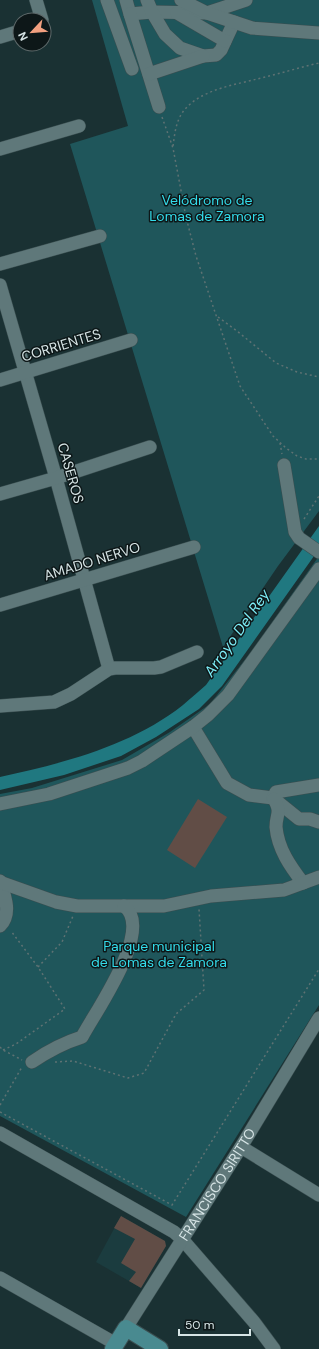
<svg xmlns="http://www.w3.org/2000/svg" width="319" height="1349" font-family="'DM Sans',sans-serif">
<rect width="100%" height="100%" fill="#1a3133"/>
<polygon fill="#1b3c3f" points="121,1216 165,1241 166,1246 141,1288 96,1262"/>
<g fill="#1f565b">
<polygon points="92,0 319,0 319,511 278,566 223,647 70,144 128,126"/>
<polygon points="319,556 319,1005 186,1217 0,1116 0,794 32,788 122,760 170,732 210,704 251,652"/>
</g>
<path fill="#207880" d="M 319,526 L 319,549 L 222,686 L 199,709 L 156,737 L 121,756 L 64,775 L 0,790 L 0,777 C 64,763 131,746 183,705 C 191,698 199,691 206,685 Z"/>
<g fill="#614d46">
<polygon points="198,799 227,817 195,868 167,850"/>
<polygon points="121,1216 165,1241 166,1246 141,1288 129,1281 136,1272 121,1263 135,1239 114,1228"/>
</g>
<g fill="none" stroke-linecap="round" stroke-linejoin="round">
<g stroke="#3a4e50" stroke-width="14">
<g id="minor">
<polyline points="36,0 42,20"/>
<polyline points="107,0 132,69"/>
<polyline points="126,0 130,14 152,12 207,13 246,0"/>
<polyline points="147,0 152,12 165,34 180,48 203,56 216,55 221,50 234,22"/>
<polyline points="181,0 207,13 252,28 319,33"/>
<polyline points="177,13 225,41"/>
<polyline points="130,14 159,107"/>
<polyline points="0,37 20,31"/>
<polyline points="149,74 203,56"/>
<polyline points="0,149 79,126"/>
<polyline points="0,264 100,236"/>
<polyline points="0,285 56,478 109,669"/>
<polyline points="0,380 131,340"/>
<polyline points="284,465 295,532 299,538 319,552"/>
<polyline points="0,494 56,478 150,447"/>
<polyline points="0,605 194,547"/>
<polyline points="0,706 54,702 71,694 109,669 115,668 154,668 161,667 197,652"/>
<polyline points="193,727 227,783 249,795 273,798 299,819 310,819 319,822"/>
<polyline points="273,798 276,792 319,785"/>
<path d="M 274,799 C 282,814 276,813 276,827 C 278,849 290,866 303,883"/>
<polyline points="0,804 49,794 128,768 142,761 193,727 208,715 228,695 319,569"/>
<path d="M 0,881 C 5,896 12,914 0,926"/>
<polyline points="0,882 56,902 77,906 164,906 211,896 284,890 319,877"/>
<path d="M 32,1062 C 48,1051 63,1043 82,1037 C 95,1012 155,929 124,906"/>
<polyline points="0,1133 174,1232 182,1239 254,1322 274,1349"/>
<polyline points="241,1147 319,1195"/>
<polyline points="0,1278 116,1344"/>
<path id="s1" d="M 126,1328 L 241,1147 L 319,1018"/>
</g>
</g>
<g stroke="#3a4e50" stroke-width="18">
<polyline id="major" points="113,1349 126,1328 160,1349"/>
</g>
<g stroke="#5e7273" stroke-width="1.5" stroke-dasharray="2 3" stroke-linecap="butt">
<polyline points="162,117 173,148 186,217 196,256 240,386 273,436 286,448 297,456 306,459 319,459"/>
<path d="M 173,146 C 175,132 176,118 187,107 C 205,89 234,85 257,79 C 278,74 298,68 319,63"/>
<polyline points="218,317 237,331 276,363 297,372 319,377"/>
<polyline points="280,443 282,454"/>
<polyline points="304,519 319,496"/>
<polyline points="38,967 62,942 73,916"/>
<polyline points="0,1047 3,1050 22,1060"/>
<polyline points="3,1050 16,1044 65,1009 38,967 11,931"/>
<polyline points="55,1062 73,1061 128,1078 144,1073 176,1014 204,990 199,909"/>
<polyline points="0,1105 22,1067"/>
<polyline points="0,1112 172,1205 319,969"/>
</g>
<use href="#minor" stroke="#5f787a" stroke-width="13"/>
<use href="#major" stroke="#498a90" stroke-width="16"/>
</g>
<g text-anchor="middle" stroke-width="3" stroke-linejoin="round" paint-order="stroke">
<g font-size="14" fill="#34dcea" stroke="#0d1718">
<text x="207" y="205">Velódromo de<tspan x="207" dy="16">Lomas de Zamora</tspan></text>
<text x="159" y="951">Parque municipal<tspan x="159" dy="16">de Lomas de Zamora</tspan></text>
</g>
<g font-size="14" fill="#d7e5e6" stroke="#0d1718">
<text transform="translate(61 345) rotate(-17)" y="5">CORRIENTES</text>
<text transform="translate(71 473) rotate(74)" y="5">CASEROS</text>
<text transform="translate(92 561) rotate(-17)" y="5">AMADO NERVO</text>
<text dy="5" stroke="none"><textPath href="#s1" startOffset="170">FRANCISCO SIRITTO</textPath></text>
</g>
<g font-size="15" font-style="italic" fill="#7eeff9" stroke="#0d1718">
<text transform="translate(237 633) rotate(-55)" y="5">Arroyo Del Rey</text>
</g>
</g>
<g transform="translate(32 32) rotate(244)"><circle r="19" fill="#0d1718" stroke="#5e696a"/>
<path d="M0-3L7 15L0 10L-7 15Z" fill="#f2a080"/>
<text y="-6" font-size="11" font-weight="bold" text-anchor="middle" fill="#d7e5e6">N</text>
</g>
<path d="M179 1329v6h71v-6" fill="none" stroke="#d7e5e6" stroke-width="2"/>
<text x="185" y="1329" font-size="12" fill="#d7e5e6" stroke="#0d1718" stroke-width="3" paint-order="stroke">50 m</text>
</svg>
